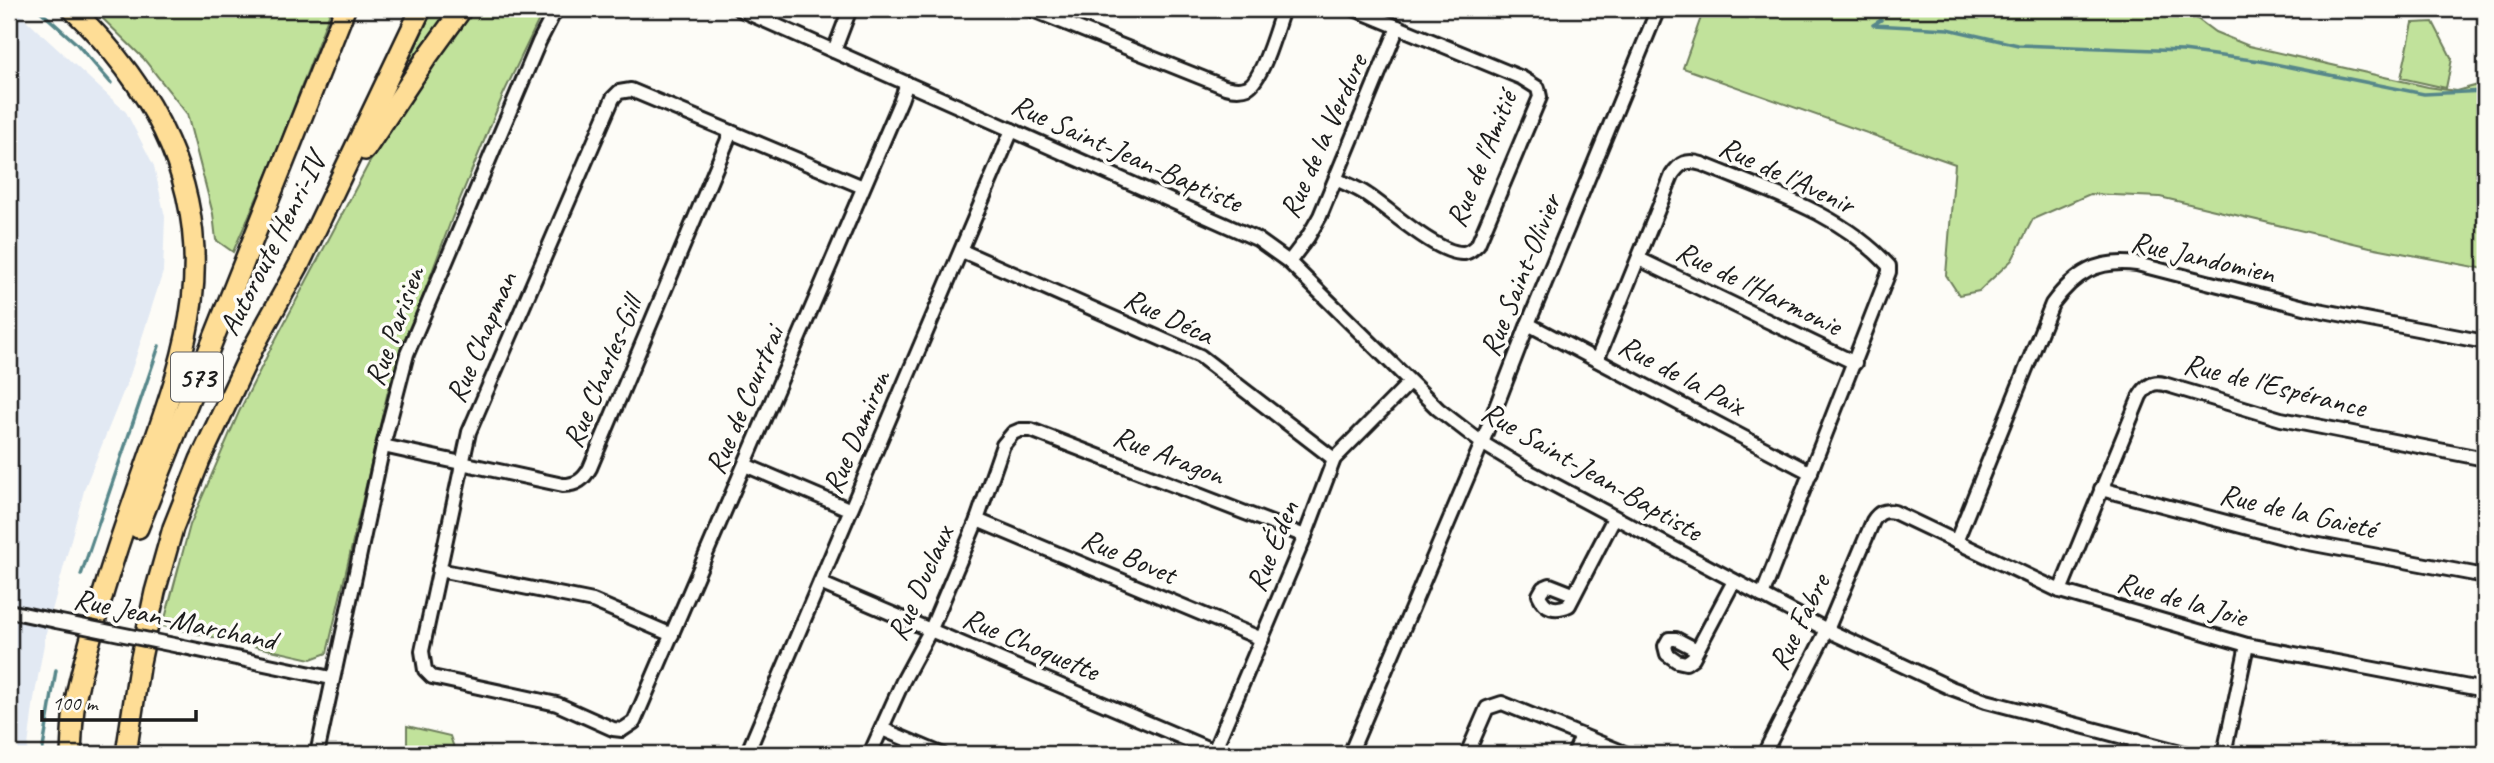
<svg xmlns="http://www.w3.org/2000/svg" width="2494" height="763" font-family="Caveat,sans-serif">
<rect width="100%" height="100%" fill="#fdfcf7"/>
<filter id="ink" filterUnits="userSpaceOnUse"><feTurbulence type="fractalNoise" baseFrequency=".0143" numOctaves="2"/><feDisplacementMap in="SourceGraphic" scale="14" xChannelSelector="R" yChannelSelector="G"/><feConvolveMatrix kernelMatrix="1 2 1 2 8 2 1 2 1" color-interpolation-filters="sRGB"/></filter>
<g filter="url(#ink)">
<polygon fill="#e2e9f3" points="9,9 14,9 126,112 154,166 165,217 163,272 130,375 85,487 46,633 34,699 27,754 9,754"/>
<g fill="#c1e29b" stroke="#6e7f5c" stroke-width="2">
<polygon points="93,9 331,9 274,159 233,252 216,240 213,214 187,114 143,58"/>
<polygon points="433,9 451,9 414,62 410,59"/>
<polygon points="476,9 544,9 503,95 452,218 388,391 327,653 311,659 163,626 190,525 239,412 270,350 368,165 426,66"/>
<polygon points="1704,9 2184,9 2215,32 2249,46 2428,87 2456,91 2485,83 2485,269 2370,247 2160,197 2090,194 2033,219 2012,260 1979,291 1959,295 1946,275 1955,164 1683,68"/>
<polygon points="2433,22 2452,59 2446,88 2401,78 2413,23"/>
<polygon points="407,726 450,736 456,754 407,754"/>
</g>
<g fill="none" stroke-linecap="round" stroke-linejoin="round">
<g stroke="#57878a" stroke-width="3.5">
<polyline points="38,9 77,44 111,83"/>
<polyline points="1881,20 1873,25 1948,29 2018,45 2183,51 2260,61 2424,94 2485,91"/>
<polyline points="81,575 159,346"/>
<polyline points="42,754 56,670"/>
</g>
<g stroke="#1c1c1c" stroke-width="18">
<g id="minor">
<polyline points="739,9 1257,239 1289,262 1438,409 1482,443 1530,472 1827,630 1951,688 1986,701 2188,754"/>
<path d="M 1030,9 L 1225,87 C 1232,89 1241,90 1248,87 C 1263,79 1277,26 1283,9"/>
<polyline points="2405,9 2421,9"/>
<polyline points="834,51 850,9"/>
<path d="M 1336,179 C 1346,184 1357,188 1366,194 C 1388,208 1438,255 1464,253 C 1470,252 1474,248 1478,244 L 1540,97 L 1538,88 L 1522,78 L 1354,9"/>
<polyline points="863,187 631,90 619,92 613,98 469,432 422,651 425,670 432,677 557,704 613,729 622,730 634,722 901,100 907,83"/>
<polyline points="962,251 1200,356 1334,459"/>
<polyline points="1639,259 1855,363"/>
<polyline points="1289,262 1308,237 1320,216 1398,27"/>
<polyline points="1528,324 1811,473"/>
<path d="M 1597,360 L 1672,175 C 1680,163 1687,159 1702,164 C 1767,191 1840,212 1889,266 L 1889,272 L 1762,596"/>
<path d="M 383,446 L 563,485 C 577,485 584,479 590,468 L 731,132"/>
<polyline points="745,465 851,510"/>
<polyline points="2101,489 2298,541 2485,576"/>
<polyline points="977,520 1262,639"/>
<path d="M 1956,542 L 2052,304 C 2075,273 2097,259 2137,264 L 2308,308 L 2485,342"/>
<polyline points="439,570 593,601 672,635"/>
<polyline points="820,583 1221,754"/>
<path d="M 2060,591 L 2140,396 C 2146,386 2153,381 2164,384 L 2281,419 L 2485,459"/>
<path d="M 1573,594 L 1550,585 L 1543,588 L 1539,595 C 1545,609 1556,611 1569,605 L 1614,518"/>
<polyline points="9,611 56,621"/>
<polyline points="179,646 331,678"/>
<polyline points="1697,650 1676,639 1669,639 1665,646 1667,654 1677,661 1686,663 1693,658 1734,581"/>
<polyline points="882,729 941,754"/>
<polyline points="1214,751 1305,536 1334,459 1410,382"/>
<polyline points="317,754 383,446 407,354 539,42 556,9"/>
<polyline points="747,754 1012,130"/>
<polyline points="870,754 903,681 931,629 977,520 1003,445 1013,433 1020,430 1031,430 1305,536"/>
<polyline points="1350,754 1482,443 1528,324 1658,9"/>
<polyline points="1467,754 1487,708 1502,703 1627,754"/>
<polyline points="1574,754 1582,736"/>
<path d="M 1764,754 L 1827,630 L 1873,521 C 1879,512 1884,510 1894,512 L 2060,591 L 2247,645 L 2485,690"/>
<polyline points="2132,754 2137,740"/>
<polyline points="2224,754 2247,645"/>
</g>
</g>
<g stroke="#1c1c1c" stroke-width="24">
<g id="highway">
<polyline points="365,150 425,60 462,9"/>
<polyline points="138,528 345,9"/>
<path d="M 71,754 C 72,737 72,719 75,702 C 79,677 87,653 93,630 C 109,568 131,508 152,448 C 169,400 186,351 192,301 C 206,184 154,87 72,9"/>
<polyline points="126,754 139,667 155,592 173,528 200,460 253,348 300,263 421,9"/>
</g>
</g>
<use href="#minor" stroke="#fdfcf7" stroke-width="12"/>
<use href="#highway" stroke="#fedd96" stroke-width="19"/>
<g stroke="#1c1c1c" stroke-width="18" stroke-linecap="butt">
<polyline id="minor-bridge" points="56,621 179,646"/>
</g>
<use href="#minor-bridge" stroke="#fdfcf7" stroke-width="12"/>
</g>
</g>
<g text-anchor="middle" stroke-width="7" stroke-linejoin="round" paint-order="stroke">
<rect fill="#fdfcf7" stroke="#605f5e" stroke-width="2" x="171" y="352.5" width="52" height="49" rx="5"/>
<g font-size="28" font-weight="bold" fill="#1c1c1c">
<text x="197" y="387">573</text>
</g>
<g font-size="30" fill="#1c1c1c" stroke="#fdfcf7">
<text transform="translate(1323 136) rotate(-66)" y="10">Rue de la Verdure</text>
<text transform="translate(1127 153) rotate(24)" y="10">Rue Saint-Jean-Baptiste</text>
<text transform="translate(1481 159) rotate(-68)" y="10">Rue de l'Amitié</text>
<text transform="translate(1787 175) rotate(25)" y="10">Rue de l'Avenir</text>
<text transform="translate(272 244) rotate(-63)" y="10">Autoroute Henri-IV</text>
<text transform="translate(2203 257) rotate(13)" y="10">Rue Jandomien</text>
<text transform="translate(1520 275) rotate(-68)" y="10">Rue Saint-Olivier</text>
<text transform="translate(1759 288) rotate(26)" y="10">Rue de l'Harmonie</text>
<text transform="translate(1169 316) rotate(25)" y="10">Rue Déca</text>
<text transform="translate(394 326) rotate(-70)" y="10">Rue Parisien</text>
<text transform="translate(481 337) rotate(-67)" y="10">Rue Chapman</text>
<text transform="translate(602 372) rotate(-67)" y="10">Rue Charles-Gill</text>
<text transform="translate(1682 375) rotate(28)" y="10">Rue de la Paix</text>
<text transform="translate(2275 385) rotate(14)" y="10">Rue de l'Espérance</text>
<text transform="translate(744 400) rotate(-67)" y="10">Rue de Courtrai</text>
<text transform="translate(856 432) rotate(-67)" y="10">Rue Damiron</text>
<text transform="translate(1169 455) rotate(21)" y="10">Rue Aragon</text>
<text transform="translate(1592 471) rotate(30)" y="10">Rue Saint-Jean-Baptiste</text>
<text transform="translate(2298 511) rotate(13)" y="10">Rue de la Gaieté</text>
<text transform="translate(1272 546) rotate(-68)" y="10">Rue Éden</text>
<text transform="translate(1129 556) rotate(23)" y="10">Rue Bovet</text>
<text transform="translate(920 583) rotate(-66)" y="10">Rue Duclaux</text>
<text transform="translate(2182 599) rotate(16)" y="10">Rue de la Joie</text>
<text transform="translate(175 619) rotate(12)" y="10">Rue Jean-Marchand</text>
<text transform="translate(1799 622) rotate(-64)" y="10">Rue Fabre</text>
<text transform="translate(1031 644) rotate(23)" y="10">Rue Choquette</text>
</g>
</g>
<rect width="2494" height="763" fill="none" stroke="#fdfcf7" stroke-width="35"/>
<rect x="18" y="18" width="2459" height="728" fill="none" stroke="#1c1c1c" stroke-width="2.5" filter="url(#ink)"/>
<path d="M42 710v10h154v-10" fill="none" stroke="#1c1c1c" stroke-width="3.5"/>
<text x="52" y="710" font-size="21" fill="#1c1c1c" stroke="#fdfcf7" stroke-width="5" paint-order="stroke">100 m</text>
</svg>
